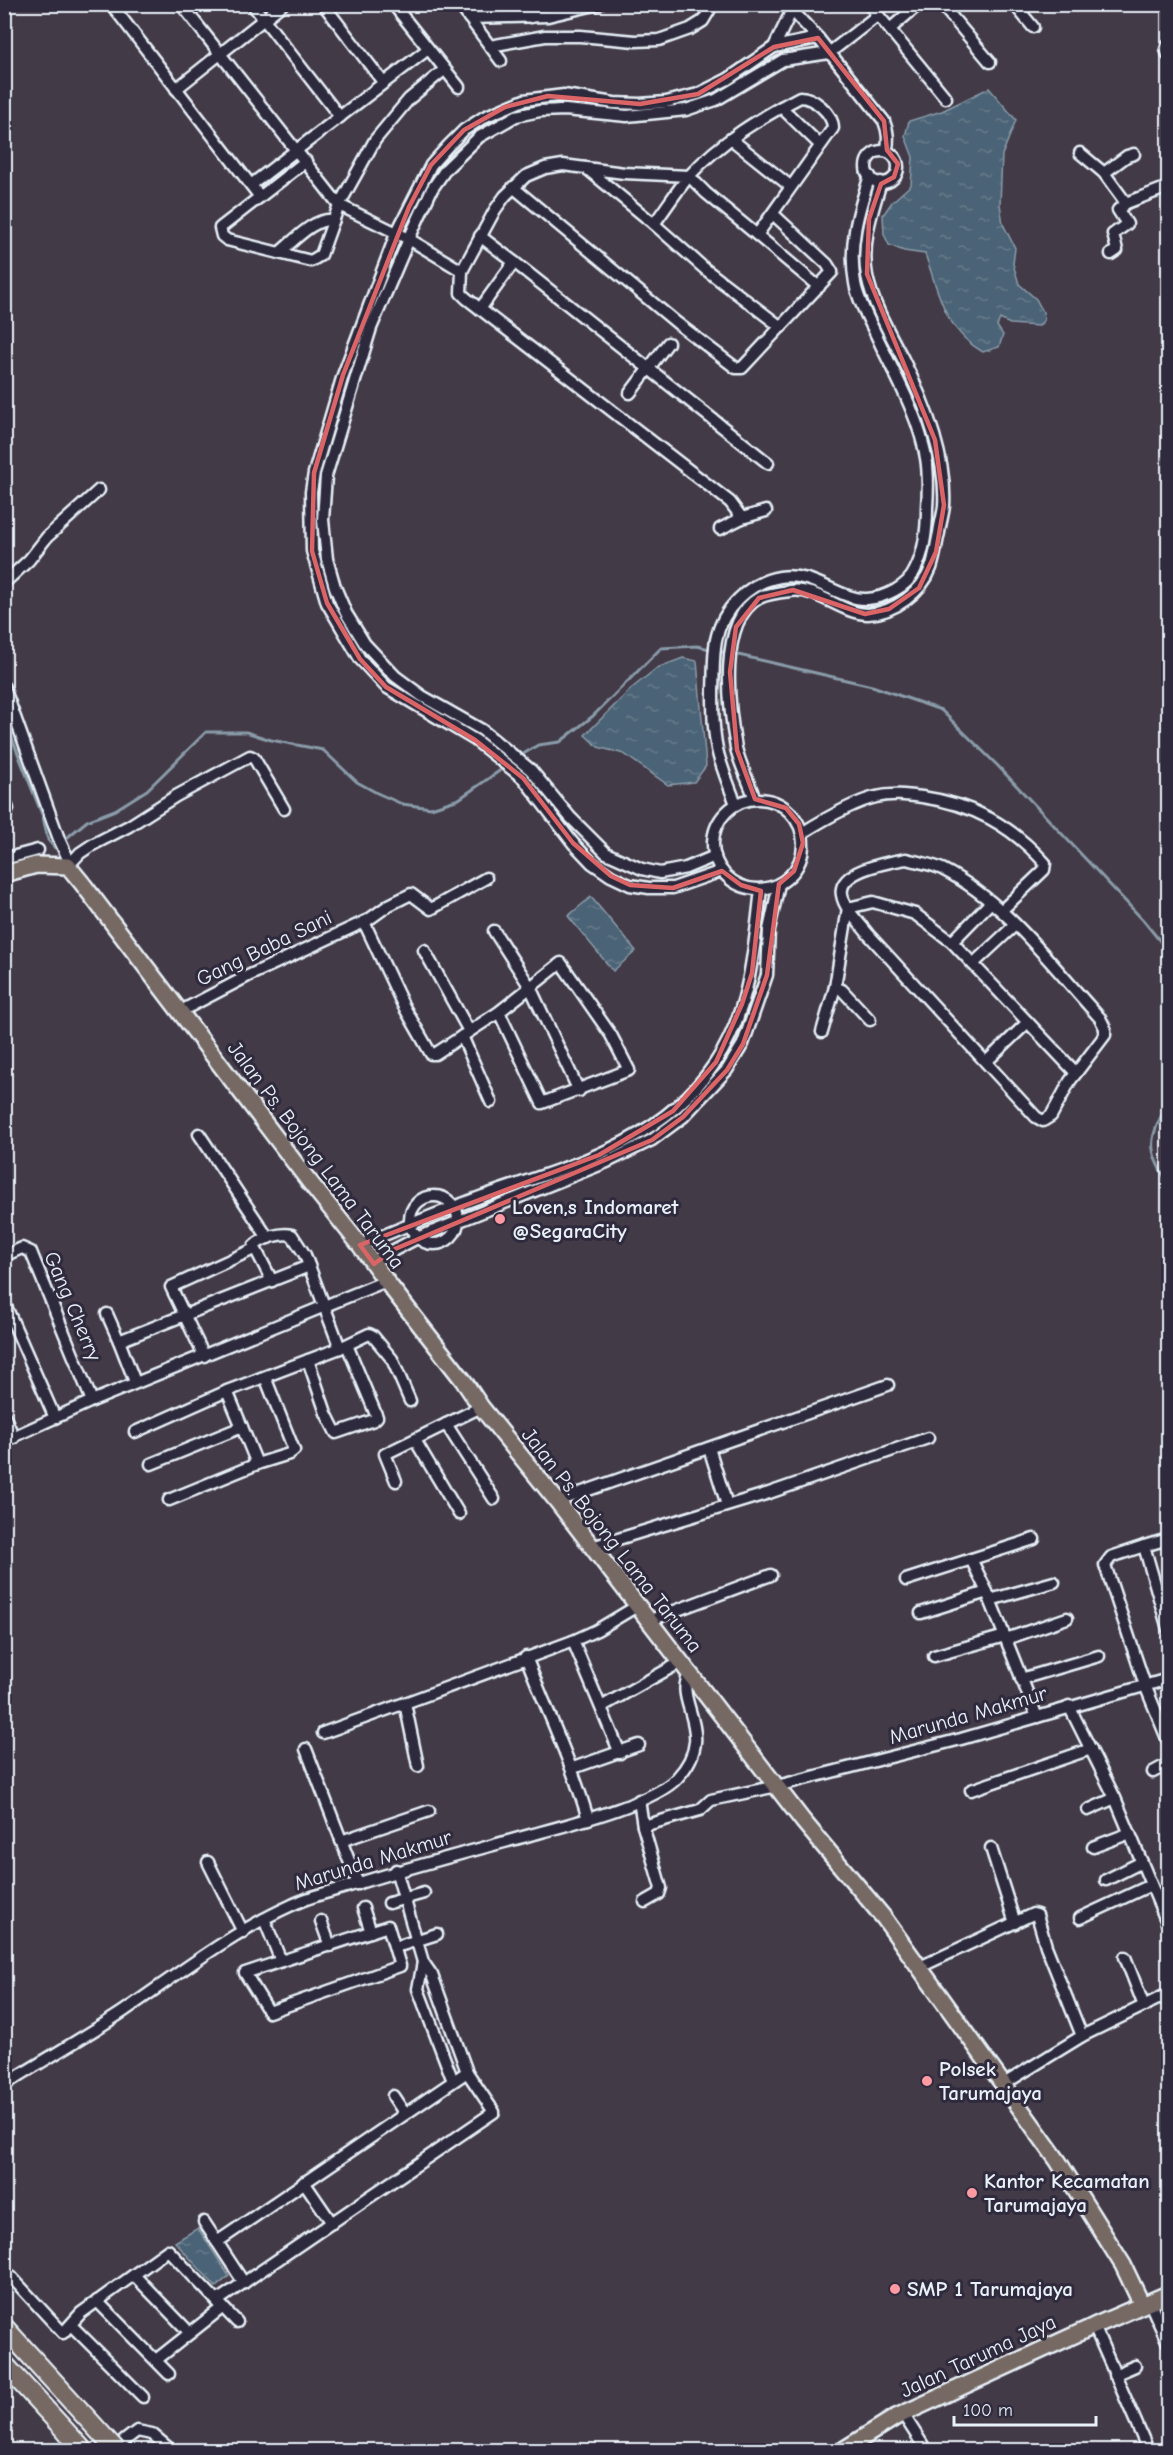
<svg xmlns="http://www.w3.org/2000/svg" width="1173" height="2455" font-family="'Comic Neue',sans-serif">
<defs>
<pattern id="water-ripples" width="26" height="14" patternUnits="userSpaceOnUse" patternTransform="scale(1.5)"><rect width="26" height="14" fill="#4c6476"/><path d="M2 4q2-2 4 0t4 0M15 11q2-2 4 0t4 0" fill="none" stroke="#667b8a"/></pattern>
</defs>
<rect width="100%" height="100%" fill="#433a47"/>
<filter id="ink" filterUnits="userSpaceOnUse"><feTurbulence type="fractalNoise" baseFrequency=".0167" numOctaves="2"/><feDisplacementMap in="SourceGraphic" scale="12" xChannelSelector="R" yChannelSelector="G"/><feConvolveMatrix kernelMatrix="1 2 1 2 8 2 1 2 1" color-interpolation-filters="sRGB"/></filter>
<g filter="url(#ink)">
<g fill="url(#water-ripples)" stroke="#8a9caa" stroke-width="1.5">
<path d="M 989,88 L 1016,120 L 1002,155 L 1000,204 L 1003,224 L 1015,248 L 1013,264 L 1019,284 L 1036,299 L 1043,312 L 1044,320 L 1039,326 L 1010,324 L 1000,319 L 997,326 L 1003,335 L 999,347 L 983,352 C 944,330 939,293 925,254 L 904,251 L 889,245 L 884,234 L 883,215 L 892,202 L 911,185 L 913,157 L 905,136 L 909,121 L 942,111 Z"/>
<polygon points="683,658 697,661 706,766 694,782 668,785 624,754 598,747 585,735 632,688 657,668"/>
<polygon points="591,897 636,951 613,971 568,916"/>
<polygon points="198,2228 229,2276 216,2287 175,2242"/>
</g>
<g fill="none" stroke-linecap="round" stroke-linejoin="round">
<g stroke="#8a9caa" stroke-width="3">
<polyline points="734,654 872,686 941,710 998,766 1143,920 1168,951"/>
<polyline points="4,718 43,817 48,840 55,848 58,845"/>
<polyline points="520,756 538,745 560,742 593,716 661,648 697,646 727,653"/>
<polyline points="63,841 87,821 115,810 147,790 206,732 246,732 271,740 323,750 357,782 377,793 402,804 431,808 459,799 505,767"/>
<path d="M 1168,1103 C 1150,1137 1145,1149 1168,1182"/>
</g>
<g stroke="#e8f1f8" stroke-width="15">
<g id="minor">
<polyline points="111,4 260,197"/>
<polyline points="181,4 339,205 409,239 462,271 461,293 466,298 730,502 742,518 766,511"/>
<polyline points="252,4 340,117"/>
<polyline points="323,4 383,82"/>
<polyline points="393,4 459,87"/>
<polyline points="459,4 501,61"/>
<polyline points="522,4 531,17"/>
<polyline points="869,4 946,98"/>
<polyline points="941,4 990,62"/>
<polyline points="1014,4 1033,27"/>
<path d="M 787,5 L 818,38 L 884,121 C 888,131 890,140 886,151"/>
<polyline points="469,18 548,16 599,4"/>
<polyline points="890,29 919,4"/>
<polyline points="1168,45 1166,49 1168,55"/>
<polyline points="490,46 545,36 580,36 635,41 659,40 690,29 703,21 709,11 704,4"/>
<polyline points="774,47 818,38"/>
<polyline points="176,89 283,4"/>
<polyline points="781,107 820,145"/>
<polyline points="731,139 790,186"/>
<circle cx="882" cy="167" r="16"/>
<polyline points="1080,153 1104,173 1126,203 1118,210 1127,224 1113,234 1117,250 1111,254"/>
<polyline points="306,161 220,228 222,236 227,240 311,261 321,255 339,205 375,140 409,99 444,70"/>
<polyline points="586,168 654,224 705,269 781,327"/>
<polyline points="1104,173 1127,156 1134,154"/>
<polyline points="251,185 428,49"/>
<polyline points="513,187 677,323 736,368 742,368 832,272 827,264 773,214"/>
<polyline points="1126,203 1168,187"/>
<polyline points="757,235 819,287"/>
<path d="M 279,253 C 294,241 314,217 334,220"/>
<polyline points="514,262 768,463"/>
<path d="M 462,271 L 495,210 L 505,196 L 526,176 L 545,168 L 563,165 L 624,173 L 689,176 L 706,193 L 757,235 L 833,128 C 833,113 813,97 800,97 C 760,118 721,141 690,175 C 677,190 666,208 654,224"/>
<polyline points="480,309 514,262 480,236"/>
<polyline points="630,393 668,343"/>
<polyline points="720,529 742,518"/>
<polyline points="4,583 29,560 47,537 99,490"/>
<polyline points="4,687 59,839 70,863"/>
<polyline points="4,799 8,809 4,818"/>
<path d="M 755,799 C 749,782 740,765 736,748 C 729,709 717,621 759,598 C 767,594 781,592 790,591 C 818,587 841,614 868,614 C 894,613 922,592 931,568 C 935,557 936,545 939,533 C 940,524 943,515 944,506 C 947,458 924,401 903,359 C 889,332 873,305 867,276 C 861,243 872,212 881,182"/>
<circle cx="758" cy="844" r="45"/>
<path d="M 736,804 C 730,789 724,773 719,757 C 713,736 713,711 713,690 C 714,673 713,656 716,640 C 722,609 749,582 780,577 C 813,571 841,601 867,599 C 884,598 908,587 915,570 C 925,551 927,529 927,508 C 928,492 929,475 926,458 C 919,417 897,379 879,341 C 871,323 858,302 855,283 C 848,245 858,211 870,176"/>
<path d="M 802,833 C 823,820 853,802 876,797 C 892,793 907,795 922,797 C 972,804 1011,825 1045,863 L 1044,870 L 1002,910"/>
<polyline points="715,856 686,868 660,873 642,869 606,853 570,817 531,770 482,730 422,696 395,676 365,644 346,613 335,587 327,559 323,520 326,476 371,328 409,239 432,189 446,169 479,137 516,116 540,111 565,110 627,116 686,110 716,100 783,60 829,53 878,15"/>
<polyline points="4,859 38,850"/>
<path d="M 906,859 C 918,862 931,864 942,869 C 1007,902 1052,966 1100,1018 L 1105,1028 L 1105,1035 L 1070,1081 L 1051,1116 L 1043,1121 L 1036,1117 L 868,934 C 860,923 844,909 842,895 C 837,870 890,862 906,859 Z"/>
<polyline points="68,866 80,853 92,845 129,826 176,796 250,756 254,758 284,809"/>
<polyline points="722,871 673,888 649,888 630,885 611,876 592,863 573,843 523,778 475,740 386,687 360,659 327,603 312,551 311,492 314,473 343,375 396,234 431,165 448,146 464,130 484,117 524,100 564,95 614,103 640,104 666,102 698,94 728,79 774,47 792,10"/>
<polyline points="364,922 403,1005 431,1054 435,1054 499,1012 561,963 611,1035 629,1070 542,1103 499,1012"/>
<polyline points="494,931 530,987 579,1091"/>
<polyline points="952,942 991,902"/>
<polyline points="424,950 469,1031"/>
<polyline points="973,964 1015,925"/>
<polyline points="835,987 842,990 870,1020"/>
<polyline points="181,1011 248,976 368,920 389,905 411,894 431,909 486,878"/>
<polyline points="822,1032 835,987 848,908 873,902 915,914 952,942 1076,1073"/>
<polyline points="462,1036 491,1102"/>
<polyline points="986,1062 1028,1022"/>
<polyline points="199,1134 268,1238"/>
<circle cx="434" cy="1220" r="24"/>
<path d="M 360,1245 C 401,1228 442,1211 483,1196 C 569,1166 662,1143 715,1063 C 750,1011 754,949 761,889"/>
<polyline points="4,1256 22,1248 31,1252 92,1401"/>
<polyline points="374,1264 379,1258 417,1238 607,1162 652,1140 683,1117 727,1070 743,1044 767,975 769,930 779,884"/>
<path d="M 272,1281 L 254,1246 C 262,1238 281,1232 292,1235 L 305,1255 L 340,1348"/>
<polyline points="4,1302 55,1418"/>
<polyline points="107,1314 119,1341"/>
<polyline points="204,1356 171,1287 254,1249"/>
<polyline points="308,1360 326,1413 336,1433 374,1420 377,1417 347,1345"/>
<polyline points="135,1382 119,1341 309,1266"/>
<polyline points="4,1415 14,1438"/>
<polyline points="446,1424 494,1499"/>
<polyline points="135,1432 227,1391 340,1348 369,1334 373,1336 392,1359 410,1401"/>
<polyline points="415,1440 459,1514"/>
<polyline points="4,1441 92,1401 386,1281"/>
<polyline points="709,1448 727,1505"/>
<polyline points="151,1464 242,1427 227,1391"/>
<polyline points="257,1464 289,1454 294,1450 265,1377"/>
<polyline points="396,1481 385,1454 481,1407"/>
<polyline points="169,1500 257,1464 242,1427"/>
<polyline points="557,1501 888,1385"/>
<polyline points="1168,1539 1144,1546 1168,1629"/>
<polyline points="1144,1546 1111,1557 1105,1565 1145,1685 1168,1741"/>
<polyline points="592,1547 769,1493 928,1438"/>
<polyline points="971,1559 987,1592"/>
<polyline points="906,1580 1034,1539"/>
<polyline points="990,1600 1054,1582"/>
<polyline points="921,1613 987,1592 1037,1717"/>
<polyline points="648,1621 771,1575"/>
<polyline points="1006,1639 1067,1618"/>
<polyline points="573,1641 620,1753"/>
<polyline points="934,1656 1005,1636"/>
<path d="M 526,1657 C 547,1711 572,1763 588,1819"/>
<polyline points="1021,1679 1099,1656"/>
<polyline points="1069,1706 1115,1798 1168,1925"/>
<polyline points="601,1707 681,1662"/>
<polyline points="323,1733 405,1703"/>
<polyline points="306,1749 358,1884"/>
<polyline points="418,1766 405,1703 573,1641 597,1630 637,1606"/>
<polyline points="573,1768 639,1745"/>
<polyline points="1153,1772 1168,1764"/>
<polyline points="971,1790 1091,1749"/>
<polyline points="639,1800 643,1826 661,1888 659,1894 645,1902"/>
<polyline points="1088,1810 1115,1798"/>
<polyline points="643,1826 700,1810 711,1800 777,1786 961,1739 1168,1679"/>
<polyline points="341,1841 429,1811"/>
<polyline points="1093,1847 1130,1833"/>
<polyline points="991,1848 1015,1923"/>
<polyline points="208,1862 243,1932"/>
<polyline points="1106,1880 1142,1862"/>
<polyline points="389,1903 424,1893"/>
<polyline points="363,1908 371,1932"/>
<polyline points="1080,1918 1151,1885"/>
<polyline points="264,1919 281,1961"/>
<polyline points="321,1921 330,1946"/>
<polygon points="388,1926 400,1966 269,2012 245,1973"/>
<polyline points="402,1945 437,1934"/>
<polyline points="1125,1957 1144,2006"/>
<polyline points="423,1962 418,1989 453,2081"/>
<polyline points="920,1967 1033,1914 1037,1915 1046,1946 1082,2036"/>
<polyline points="1004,2084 1082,2036 1168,1994"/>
<path d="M 4,2085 C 44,2060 85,2037 124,2011 C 178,1974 232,1932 292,1905 C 312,1895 335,1891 356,1884 C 414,1866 472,1851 530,1835 C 567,1825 653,1804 677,1778 C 720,1732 671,1702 690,1673"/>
<polyline points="393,2096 405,2114"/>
<polyline points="304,2182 332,2223"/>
<polyline points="204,2222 244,2283"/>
<polyline points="217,2242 467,2072"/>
<polyline points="4,2269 63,2333 81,2313 168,2250 237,2322"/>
<polyline points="134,2275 190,2333"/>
<polyline points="97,2301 169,2374"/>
<polyline points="217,2301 494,2112 467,2072 432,1975 423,1962 396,1870"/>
<polyline points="1149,2301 1168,2343"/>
<polyline points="71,2325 143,2397"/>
<polyline points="1094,2326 1148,2450"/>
<polyline points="156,2360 223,2307"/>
<polyline points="1114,2375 1135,2366"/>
<polyline points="903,2414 926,2450"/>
<polyline points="112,2450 137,2431 152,2434 171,2450"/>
</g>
</g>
<g stroke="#e8f1f8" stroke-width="20">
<g id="primary">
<polyline points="4,874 36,865 68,866 82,883 308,1180 360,1245 386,1281 463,1380 481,1407 557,1501 803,1821 884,1918 1058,2161 1123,2265 1142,2305"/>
<polyline points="843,2450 896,2417 1094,2326 1168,2294"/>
</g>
</g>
<g stroke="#e8f1f8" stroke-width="22">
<polyline id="motorway" points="4,2364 83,2450"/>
</g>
<use href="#minor" stroke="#2f2a3d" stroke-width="10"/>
<use href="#primary" stroke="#766964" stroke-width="15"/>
<use href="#motorway" stroke="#766964" stroke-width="18"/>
<g stroke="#e8f1f8" stroke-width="22" stroke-linecap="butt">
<polyline id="motorway-bridge" points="4,2327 116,2450"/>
</g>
<use href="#motorway-bridge" stroke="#766964" stroke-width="18"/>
</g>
</g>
<path fill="none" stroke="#db6466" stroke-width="4.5" stroke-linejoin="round" d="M 818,38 L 884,121 L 887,150 L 898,164 L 894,177 L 881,184 L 869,219 L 867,274 L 935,440 L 944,505 L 936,552 L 919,588 L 889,609 L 865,614 L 793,590 L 759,598 L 736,627 L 730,672 L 737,750 L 755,799 L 786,808 L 799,824 L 803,843 L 794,871 L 779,884 L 767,975 L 743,1044 L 727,1070 L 683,1117 L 652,1140 L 395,1249 L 374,1264 L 360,1245 L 599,1155 L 673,1111 L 716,1062 L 742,1004 L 752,973 L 761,891 L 741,885 L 722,871 L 673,888 L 630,885 L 611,876 L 573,843 L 523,778 L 475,740 L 386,687 L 360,659 L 327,603 L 312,551 L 314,473 L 343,375 L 409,207 L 431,165 L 464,130 L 505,107 L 548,96 L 640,104 L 698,94 L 774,47 Z"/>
<g fill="#ff9aa2" stroke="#2f2a3d" stroke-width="2">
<circle cx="500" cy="1219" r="6"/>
<circle cx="927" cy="2081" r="6"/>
<circle cx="972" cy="2193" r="6"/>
<circle cx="895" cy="2289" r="6"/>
</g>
<g text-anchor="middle" stroke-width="6" stroke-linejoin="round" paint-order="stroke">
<g font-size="21" fill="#e8f1f8" stroke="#2f2a3d">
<text transform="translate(264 948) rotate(-26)" y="7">Gang Baba Sani</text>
<text transform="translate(316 1155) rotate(53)" y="7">Jalan Ps. Bojong Lama Taruma</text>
<text transform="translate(73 1306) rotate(67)" y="7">Gang Cherry</text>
<text transform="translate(612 1540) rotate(52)" y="7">Jalan Ps. Bojong Lama Taruma</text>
<text transform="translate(968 1715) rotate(-16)" y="7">Marunda Makmur</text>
<text transform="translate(373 1860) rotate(-17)" y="7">Marunda Makmur</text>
<text transform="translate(978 2356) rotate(-25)" y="7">Jalan Taruma Jaya</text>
</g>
<g font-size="21" font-weight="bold" fill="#e8f1f8" stroke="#2f2a3d" text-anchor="start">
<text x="512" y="1214">Loven,s Indomaret<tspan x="512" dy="24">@SegaraCity</tspan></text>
<text x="939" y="2076">Polsek<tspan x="939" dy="24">Tarumajaya</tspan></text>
<text x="984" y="2188">Kantor Kecamatan<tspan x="984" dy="24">Tarumajaya</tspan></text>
<text x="907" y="2296">SMP 1 Tarumajaya</text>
</g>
</g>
<rect width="1173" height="2455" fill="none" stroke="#2f2a3d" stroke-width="24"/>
<rect x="12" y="12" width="1149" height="2431" fill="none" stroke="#e8f1f8" stroke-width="2" filter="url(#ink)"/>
<path d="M954 2416v9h142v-9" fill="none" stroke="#e8f1f8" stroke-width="3"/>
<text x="963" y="2416" font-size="18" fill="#e8f1f8" stroke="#2f2a3d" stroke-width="4.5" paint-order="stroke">100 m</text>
</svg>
